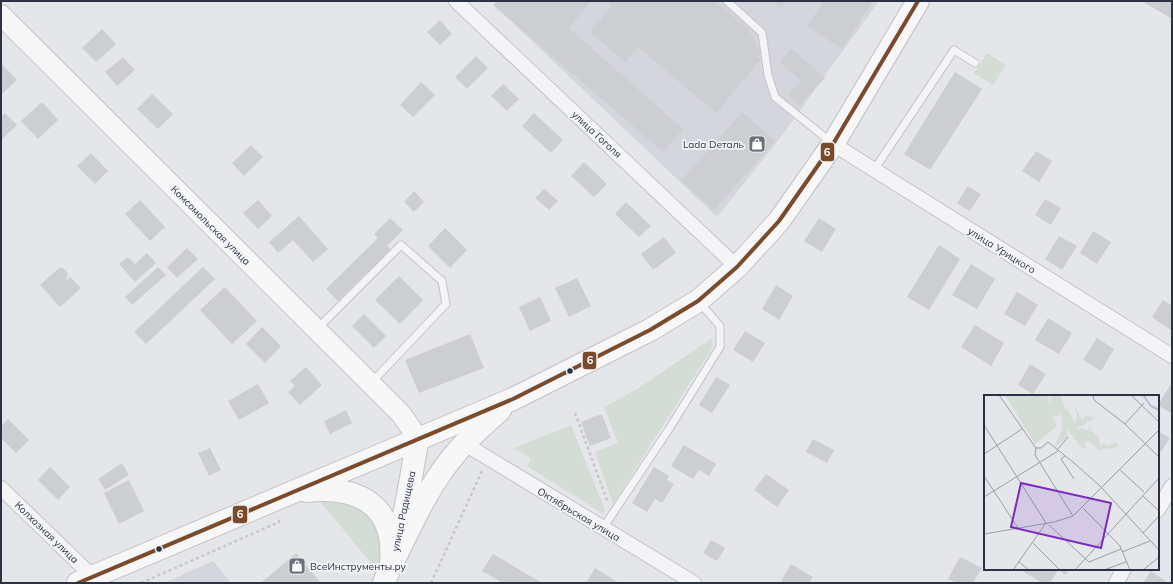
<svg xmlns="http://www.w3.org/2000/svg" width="1173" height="584" font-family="Mulish,sans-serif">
<rect width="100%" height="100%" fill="#e5e6ea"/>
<g fill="#d4d5dd">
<polygon points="498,1 879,1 777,142 717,217 494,5"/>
<polygon points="213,561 231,583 164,583"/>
</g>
<g fill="#d4dcd6">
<polygon points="987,53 1006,65 993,85 974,73"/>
<polygon points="712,338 713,347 613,504 595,452 618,443 604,407 639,388"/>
<polygon points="571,425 605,510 603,514 527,466 531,459 514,448"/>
<polygon points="326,499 360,507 378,522 383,556 377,570 321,503"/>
</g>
<g fill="#cdced2">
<polygon points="497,1 591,1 569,28 683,129 663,152 493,5"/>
<polygon points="606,1 715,1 748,29 761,52 757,57 760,60 716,113 638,47 625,62 590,32 612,6"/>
<polygon points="773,1 785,1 781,7"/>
<polygon points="824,1 873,1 842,49 807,26"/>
<polygon points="1142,1 1172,1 1172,19"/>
<polygon points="440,20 452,34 440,45 427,32"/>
<polygon points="102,29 116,44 96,62 82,48"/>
<polygon points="792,49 825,78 800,105 788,95 801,81 780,62"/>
<polygon points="476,56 488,68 467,89 455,77"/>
<polygon points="123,57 135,70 117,86 105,72"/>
<polygon points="1,63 17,80 1,95"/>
<polygon points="955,72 982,89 930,170 904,154"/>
<polygon points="421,82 435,95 413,117 400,105"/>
<polygon points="503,84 519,99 507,111 491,96"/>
<polygon points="152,94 173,114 158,129 137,109"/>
<polygon points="42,102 58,120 38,139 21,121"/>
<polygon points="742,112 775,141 714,210 681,181"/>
<polygon points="5,113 17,125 1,140 1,117"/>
<polygon points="534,113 563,140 551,153 522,126"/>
<polygon points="251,145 263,157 244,176 232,163"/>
<polygon points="1036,151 1052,161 1039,182 1022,171"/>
<polygon points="91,153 108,171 95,184 77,166"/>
<polygon points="584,162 607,184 594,197 571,176"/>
<polygon points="968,186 981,194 970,211 957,203"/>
<polygon points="544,189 558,201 549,210 535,198"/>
<polygon points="414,191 424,202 414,212 404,202"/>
<polygon points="1045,199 1061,208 1051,225 1035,215"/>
<polygon points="140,200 165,227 150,241 125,214"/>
<polygon points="258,200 272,216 258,229 243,213"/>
<polygon points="626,202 651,226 639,237 615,214"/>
<polygon points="299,216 328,249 313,262 293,240 278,253 269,242"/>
<polygon points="390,218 403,230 387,246 391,249 338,301 326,289 378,238 374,234"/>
<polygon points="819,218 836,229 822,252 804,241"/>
<polygon points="445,228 467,250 450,268 428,246"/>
<polygon points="1093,231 1111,242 1097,264 1080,253"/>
<polygon points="1059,236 1077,246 1062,270 1045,259"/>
<polygon points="664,237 676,253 653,270 641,254"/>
<polygon points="939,245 960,259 929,310 907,297"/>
<polygon points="187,248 198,259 177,278 167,267"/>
<polygon points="147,253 156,263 135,282 119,264 128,257 135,264"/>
<polygon points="971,264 995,279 977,309 952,295"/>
<polygon points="158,267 166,275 132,305 125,297"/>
<polygon points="203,267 215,279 146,344 134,332"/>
<polygon points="59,268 63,268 68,273 67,277 66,279 67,280 70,277 81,288 60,307 40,285"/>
<polygon points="399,276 423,300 400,324 375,300"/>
<polygon points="577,278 591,306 569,317 555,288"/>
<polygon points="776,285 793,296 779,320 762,309"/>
<polygon points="225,287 257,321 232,344 200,310"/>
<polygon points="1017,292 1038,305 1025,326 1004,314"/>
<polygon points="540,297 551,321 530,331 519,307"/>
<polygon points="1163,300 1172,306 1172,331 1152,317"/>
<polygon points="364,314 386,336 374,348 352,326"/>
<polygon points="1048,318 1072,333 1059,354 1035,340"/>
<polygon points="975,325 1004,343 991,366 961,347"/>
<polygon points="262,327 281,346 265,363 246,344"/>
<polygon points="745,331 765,343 753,362 733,350"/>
<polygon points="470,334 484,368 419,393 405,360"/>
<polygon points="1097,338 1114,349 1101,371 1083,360"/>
<polygon points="1030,364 1046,374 1033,394 1018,385"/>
<polygon points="306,367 322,385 300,405 288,392 295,386 290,381"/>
<polygon points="716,377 730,385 712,413 699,405"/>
<polygon points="1172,382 1172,414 1158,405"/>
<polygon points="258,384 269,403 239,420 228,401"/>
<polygon points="346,410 352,423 330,434 324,421"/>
<polygon points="602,414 611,438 590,446 581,422"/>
<polygon points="8,419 29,440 16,453 1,438 1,427"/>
<polygon points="1158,431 1170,438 1161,452 1158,451"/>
<polygon points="813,439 834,450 827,463 806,452"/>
<polygon points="684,445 716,464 709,476 699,470 693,479 671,466"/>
<polygon points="210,448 221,470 209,476 198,453"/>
<polygon points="122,463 129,475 105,490 98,479"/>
<polygon points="50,467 70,487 58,500 38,480"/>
<polygon points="654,467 669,476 667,480 674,484 662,503 655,499 647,512 632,503"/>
<polygon points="766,474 789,490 777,507 754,490"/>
<polygon points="129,480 144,511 119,524 104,493"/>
<polygon points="711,540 725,548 717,561 703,553"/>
<polygon points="296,553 321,583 263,583 262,582"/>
<polygon points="493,554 542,583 503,583 482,571"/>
<polygon points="960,557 982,568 973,583 957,583 948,579"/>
<polygon points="791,564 813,577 809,583 780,583"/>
<polygon points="595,568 619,583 586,583"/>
<polygon points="1019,569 1069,569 1066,575 1058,570 1050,583 1042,583"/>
<polygon points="1151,571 1168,583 1143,583"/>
</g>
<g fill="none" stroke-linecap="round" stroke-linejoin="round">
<g stroke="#c3c4c8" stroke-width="9">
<g id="lane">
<polyline points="727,1 762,33 768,75 775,97 832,143"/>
<polyline points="874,170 954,50 975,63"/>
<polyline points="318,328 401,245 442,281 446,304 372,382"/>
<polyline points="603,528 669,429 720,347 720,326 700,303"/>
</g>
</g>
<g stroke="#c3c4c8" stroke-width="16">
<g id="street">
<polyline points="456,1 737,267"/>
<polyline points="833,144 1172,356"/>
<polyline points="465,444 694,583"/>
<polyline points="1,488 93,577"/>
<polyline points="1158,510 1172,486"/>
<polyline points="1116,583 1124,569"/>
</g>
</g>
<g stroke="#c3c4c8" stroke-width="22">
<polyline id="secondary" points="1,15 371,384 401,414 418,438"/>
</g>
<g stroke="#c1c3c7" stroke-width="24">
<g id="primary">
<path d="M 306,491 C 358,485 396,505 391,563"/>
<path d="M 390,568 C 409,530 428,485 456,453 C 469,437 485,424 500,410"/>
<polyline points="78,583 513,399 650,330 698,301 737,267 779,221 833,144 918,1"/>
<path d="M 384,583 C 403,538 409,486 418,438"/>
</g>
</g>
<g stroke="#c6c7cb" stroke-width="2.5" stroke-dasharray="3 3" stroke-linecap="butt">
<polyline points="575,413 608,503"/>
<polyline points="141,583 279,522 278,517"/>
<polyline points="431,583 482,471"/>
</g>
<use href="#lane" stroke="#f4f4f6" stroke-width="7"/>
<use href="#street" stroke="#f4f4f6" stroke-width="14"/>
<use href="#secondary" stroke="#f7f7f8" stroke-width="20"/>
<use href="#primary" stroke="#f7f7f8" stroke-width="22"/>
<g stroke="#f3f5f8" stroke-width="7">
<polyline id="bus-1" points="78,583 513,399 650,330 698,301 737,267 779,221 833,144 918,1"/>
</g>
<use href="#bus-1" stroke="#7a4b2a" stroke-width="4"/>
</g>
<defs>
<g id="shop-square" transform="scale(0.9)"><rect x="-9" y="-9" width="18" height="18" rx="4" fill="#6d707d" stroke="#f3f5f8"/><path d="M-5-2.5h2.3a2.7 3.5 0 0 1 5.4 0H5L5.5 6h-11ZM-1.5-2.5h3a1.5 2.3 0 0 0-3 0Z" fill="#fff"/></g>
</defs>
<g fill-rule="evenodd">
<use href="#shop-square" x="757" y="144"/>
<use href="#shop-square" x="297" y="566"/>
</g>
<g fill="#2c3143" stroke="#f3f5f8" stroke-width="1.5">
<circle cx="570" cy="371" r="3.5"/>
<circle cx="159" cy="549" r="3.5"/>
</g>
<g text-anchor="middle" stroke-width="3.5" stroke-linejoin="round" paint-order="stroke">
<g font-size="10" fill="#2c3143" stroke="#f3f5f8">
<text transform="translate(597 134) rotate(43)" y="4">улица Гоголя</text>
<text transform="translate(211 225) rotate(45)" y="4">Комсомольская улица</text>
<text transform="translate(1002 250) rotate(32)" y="4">улица Урицкого</text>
<text transform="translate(403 511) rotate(-78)" y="4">улица Радищева</text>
<text transform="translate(579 514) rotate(31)" y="4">Октябрьская улица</text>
<text transform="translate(47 532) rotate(44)" y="4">Колхозная улица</text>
</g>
<g font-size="10" fill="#2c3143" stroke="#f3f5f8" text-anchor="end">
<text x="744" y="148">Lada Dеталь</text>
<text x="310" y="570" text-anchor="start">ВсеИнструменты.ру</text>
</g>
</g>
<g transform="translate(984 395)">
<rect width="175" height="175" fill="#e5e6ea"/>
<path d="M 21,0 L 64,0 L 65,12 L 65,8 L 68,7 L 66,2 L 77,0 L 82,17 L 83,13 L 91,29 L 93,20 L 89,8 L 98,25 L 102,21 L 111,23 L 93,33 L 94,34 L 100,33 L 101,36 L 106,32 L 108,34 L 104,37 L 108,36 L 115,42 L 116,51 L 119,48 L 125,51 L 132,47 L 134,52 L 115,55 L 104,46 L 100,49 L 102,53 L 99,54 L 83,34 L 84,41 L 72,52 L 71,50 L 78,34 L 77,19 L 73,22 L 68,20 L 73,31 L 51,49 Z" fill="#d4dcd6"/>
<path fill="none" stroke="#b5bfd3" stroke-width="2" d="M 159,0 L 167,11 L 175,15"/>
<path fill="none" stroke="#9b9ea7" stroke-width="1" d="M 15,0 L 52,53M 109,0 L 110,5 L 141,29 L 175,62M 147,0 L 175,27M 141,29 L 160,8M 0,30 L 62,128M 52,53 L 57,53 L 64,47 L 90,68 L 115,90 L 175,155M 52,53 L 51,60 L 89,121M 73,55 L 84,42M 0,59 L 38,34M 81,61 L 77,64 L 90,84M 136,75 L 160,97M 0,81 L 34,133M 159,101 L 175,116M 0,102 L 74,56M 99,113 L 136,151 L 146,175M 65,130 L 105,167 L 137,154M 159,138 L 175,121M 0,139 L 70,127 L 89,121 L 175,35M 49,148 L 76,175M 138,157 L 166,146M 35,167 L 45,175M 29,175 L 62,128M 91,175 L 175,83M 120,175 L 142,167M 159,175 L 175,162"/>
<path fill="#7b2cbf" fill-opacity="0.15" stroke="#7b2cbf" stroke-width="2" d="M 37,88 L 127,108 L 117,153 L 27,132 Z"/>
<rect width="175" height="175" fill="none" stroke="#2c3143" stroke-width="2"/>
</g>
<g stroke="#f3f5f8" stroke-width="1.5">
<rect x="820" y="142" width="15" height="20" rx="4" fill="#7a4b2a"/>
<rect x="582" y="351" width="15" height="19" rx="4" fill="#7a4b2a"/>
<rect x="232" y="505" width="16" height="19" rx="4" fill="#7a4b2a"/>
</g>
<g font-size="11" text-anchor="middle" font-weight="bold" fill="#fff">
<text x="827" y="156">6</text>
<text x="590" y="364">6</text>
<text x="240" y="518">6</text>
</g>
<rect width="1173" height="584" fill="none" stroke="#2c3143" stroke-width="4"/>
</svg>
